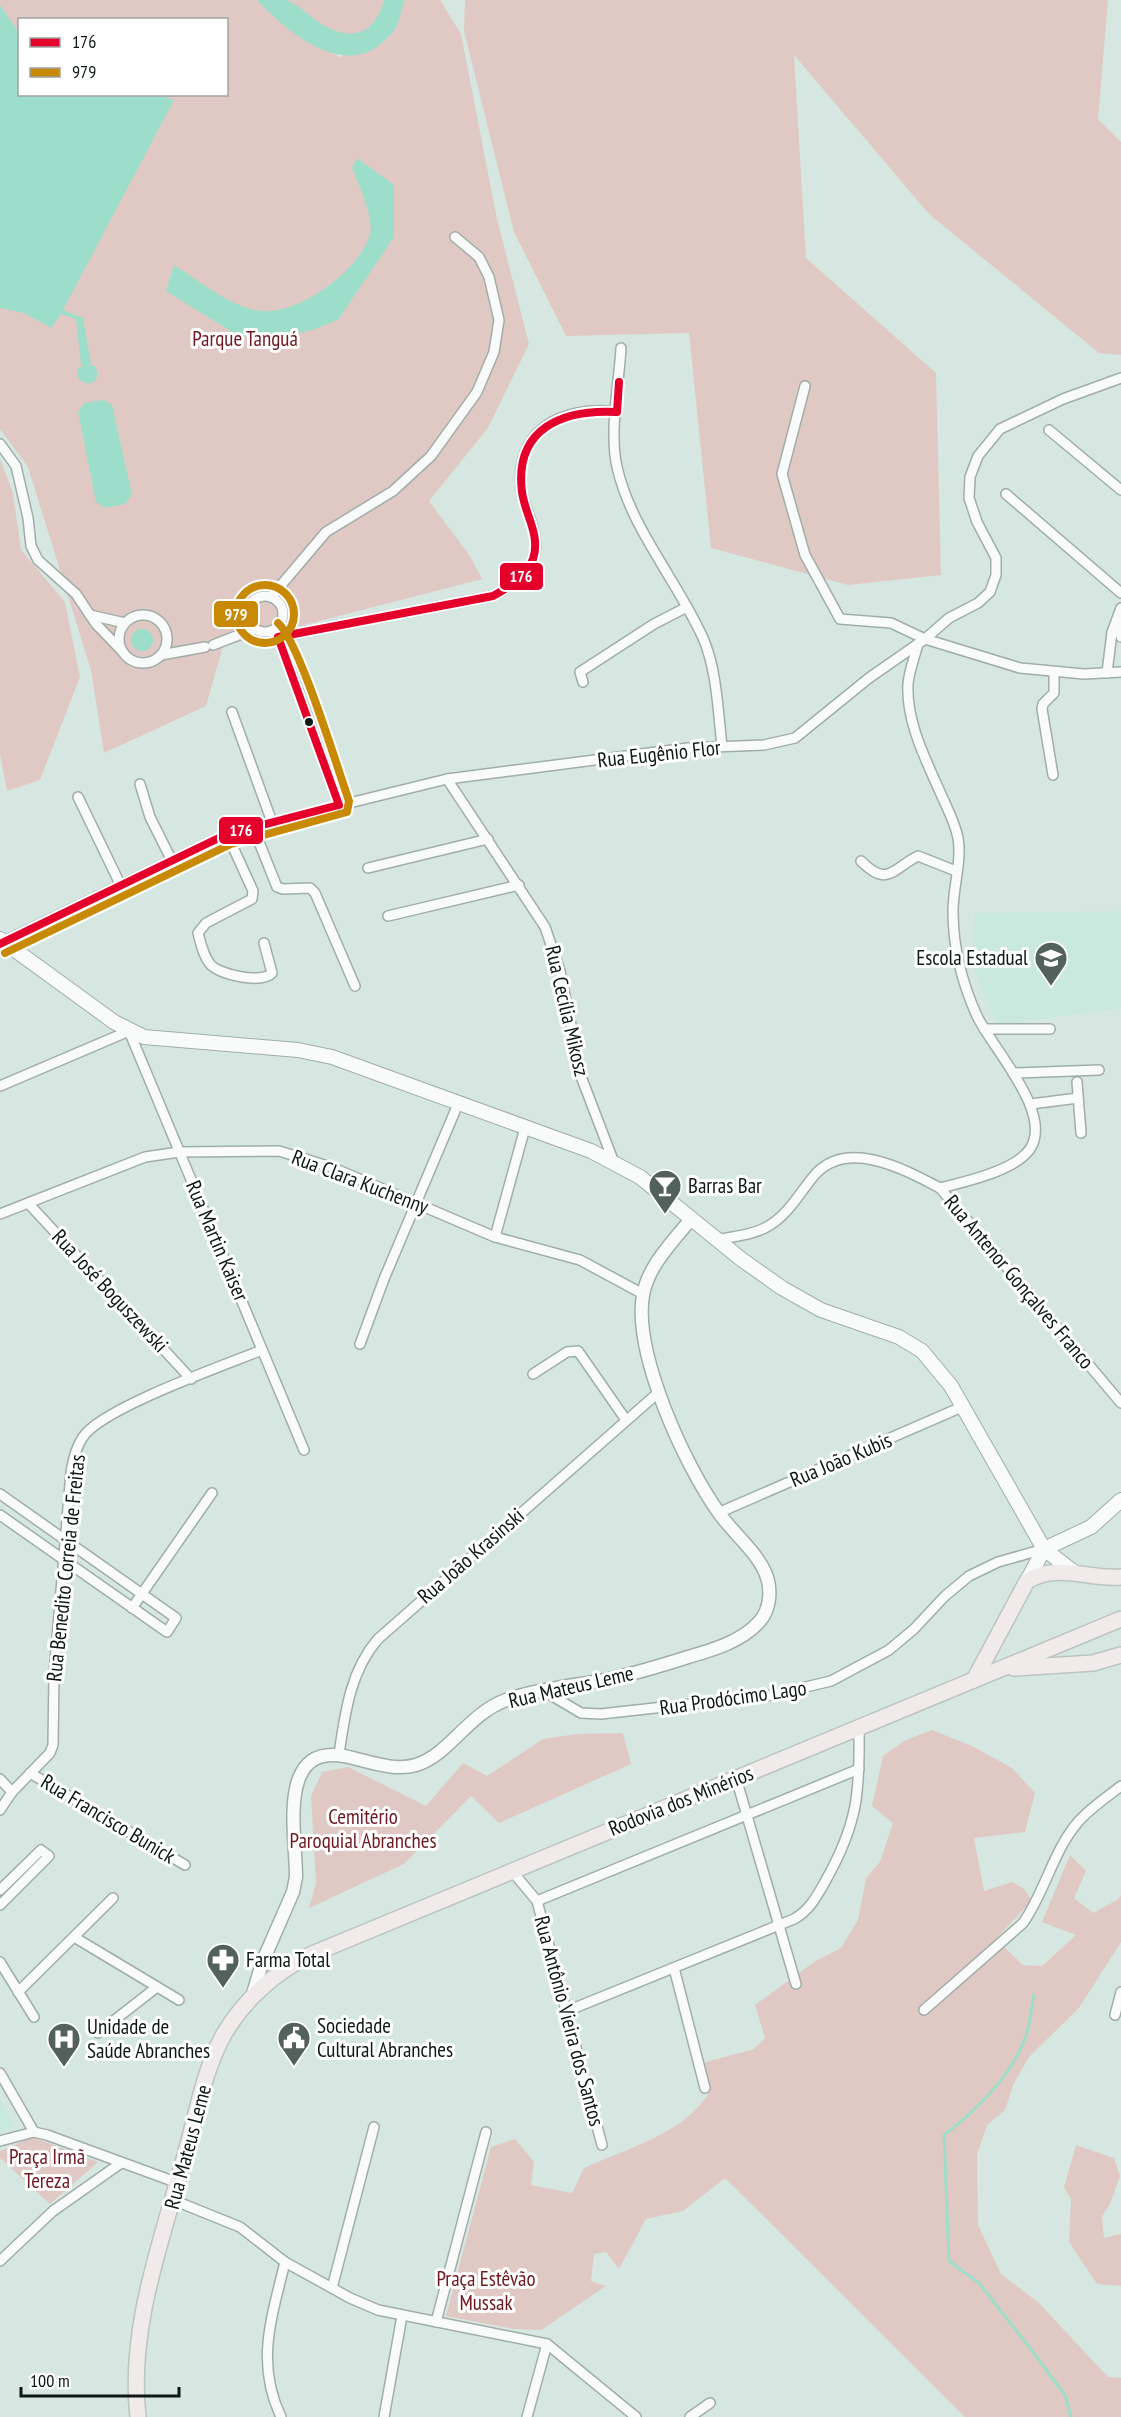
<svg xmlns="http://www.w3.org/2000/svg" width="1121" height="2417" font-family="'PT Sans Narrow',sans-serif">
<rect width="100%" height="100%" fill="#d6e7e1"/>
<g fill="#c9e9de">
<polygon points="1121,911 1121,1008 997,1025 973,967 975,913"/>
<polygon points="0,2099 15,2126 0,2132"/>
</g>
<g fill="#e0c9c4" fill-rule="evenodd">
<path d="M 0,0 L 257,0 C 281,25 309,42 340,57 L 396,28 L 404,0 L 440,0 L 461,34 L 497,219 L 529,344 L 488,428 L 429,501 L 470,556 L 482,579 L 223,646 L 206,706 L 104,753 L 91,670 L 28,467 L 0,429 ZM 20,20 L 226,20 L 226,94 L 20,94 Z"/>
<polygon points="266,0 391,0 384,25 350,53"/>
<polygon points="465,0 1108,0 1098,119 1121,142 1121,355 1099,353 929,214 794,55 806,258 936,373 941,575 848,585 711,548 689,333 566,336 514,232 464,31"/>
<polygon points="0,459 13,493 21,550 65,602 80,677 40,780 7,791 0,755"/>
<path d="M 932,1730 L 972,1746 L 1012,1768 L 1035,1793 L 1025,1832 L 974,1838 L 984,1891 L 1012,1882 L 1023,1888 L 1032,1900 L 996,1939 L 1023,1965 L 1042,1966 L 1076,1935 L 1042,1922 L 1070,1855 L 1086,1871 L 1074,1898 L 1093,1913 L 1117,1900 L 1121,1895 L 1121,1942 L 1079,2008 L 1029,2057 L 1014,2083 L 1005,2110 L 987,2125 L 977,2155 L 978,2225 L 1001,2274 L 1039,2303 L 1108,2377 L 1121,2378 L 1121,2417 L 965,2417 L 725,2178 L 683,2211 L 646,2219 L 619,2269 L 606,2252 L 594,2254 L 591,2281 L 606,2286 L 541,2330 L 514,2329 L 446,2316 L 491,2147 L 515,2139 L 534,2162 L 531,2185 L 572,2193 L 584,2168 C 627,2148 685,2134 710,2091 L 703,2063 L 754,2049 L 765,2038 L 755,2005 L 814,1962 L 841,1948 L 858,1920 L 866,1878 L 880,1862 L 893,1823 L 872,1806 L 883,1756 L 906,1740 Z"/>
<polygon points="623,1733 631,1764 499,1823 471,1796 404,1864 309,1908 316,1883 311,1796 322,1772 348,1767 426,1806 463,1763 487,1776 543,1739 577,1734"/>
<polygon points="33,2137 98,2162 50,2204 0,2158 0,2151"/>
<polygon points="1076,2145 1114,2158 1120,2176 1110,2204 1102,2216 1104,2238 1121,2234 1121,2286 1097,2284 1069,2242 1071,2199 1064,2187"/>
</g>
<g fill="#9ddeca">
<path d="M 257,0 C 266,0 278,0 286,0 C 296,3 308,15 317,21 C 347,42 374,38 384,0 L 404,0 C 402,9 400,19 396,27 C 394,32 388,37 384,41 C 344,80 287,32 257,0 Z"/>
<polygon points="0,5 19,33 20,94 158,94 174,100 63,310 83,318 91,364 87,365 94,365 98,372 96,380 90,384 81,381 77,376 78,369 84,365 81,365 76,319 61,314 51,328 24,313 0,308"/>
<path d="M 357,158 L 394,185 L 394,237 L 338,320 L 312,330 L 262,341 L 232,332 L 166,291 L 174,265 C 200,281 232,309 263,311 C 300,314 360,270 370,234 C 374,216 358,184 352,168 Z"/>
<polygon points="104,400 112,405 132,495 125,504 105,508 96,502 78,412 84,403"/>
<circle cx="142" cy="640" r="11"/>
</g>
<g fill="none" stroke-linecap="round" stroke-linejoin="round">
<path stroke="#9ddeca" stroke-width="3" d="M 1034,1995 C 1031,2008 1030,2024 1026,2036 C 1011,2077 977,2110 944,2135 L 949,2261 L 979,2283 L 1033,2352 L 1065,2395 L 1071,2417"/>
<g stroke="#a0ada8" stroke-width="12">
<g id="minor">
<path d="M 621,348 C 619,384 609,432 617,467 C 631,529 677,580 703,638 C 717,670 718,712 722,746"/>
<polyline points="805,386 782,474 805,555 840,619 891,623 925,639 1020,668 1084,674 1121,672"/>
<polyline points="1049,430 1121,490"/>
<polyline points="0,444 16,466 28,518 31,546 38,560 76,594 96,624 123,652"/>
<polyline points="1006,494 1121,593"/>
<circle cx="265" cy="614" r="18"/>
<polyline points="271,597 326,532 393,491 431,456 477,392 494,352 499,320 489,277 479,257 455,237"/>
<circle cx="143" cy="639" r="24"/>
<polyline points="90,615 125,623"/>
<polyline points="1118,618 1121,637"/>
<polyline points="271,631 278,637 287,660 339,805"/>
<path d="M 278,637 L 493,596 C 511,586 531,575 535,551 C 538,532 526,512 522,493 C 512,431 562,405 617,412"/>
<polyline points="213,645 254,629"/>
<polyline points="161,655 205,647"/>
<polyline points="1107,673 1112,632 1121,608"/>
<polyline points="583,682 580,672 654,624 687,607"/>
<polyline points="232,712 272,822"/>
<polyline points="1053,775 1042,709 1043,704 1054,693 1054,672"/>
<polyline points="447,779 545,927 560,971 582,1079 613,1160"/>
<polyline points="140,784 150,817 172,861"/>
<polyline points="78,797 121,886"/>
<polyline points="253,827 277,887 283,889 310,888 315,893 355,986"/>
<path d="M 227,834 L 253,891 L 252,899 L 206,923 L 198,933 C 201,944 203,955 210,964 C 219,975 262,984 272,973 L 264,943"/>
<path d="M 861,861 C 888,888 892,869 918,856 L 956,871"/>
<polyline points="368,868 488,839"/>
<polyline points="388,916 519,885"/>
<polyline points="5,941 227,834 272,822 447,779 688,748 764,745 795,738 869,678 925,639 949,618 978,603 990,592 996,575 996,558 977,522 969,498 970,477 978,456 1000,429 1063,399 1121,378"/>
<polyline points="984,1029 1050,1029"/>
<polyline points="1013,1073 1099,1070"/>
<polyline points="1077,1082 1081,1133"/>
<polyline points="0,1086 129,1031 304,1450"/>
<polyline points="1031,1104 1078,1098"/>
<polyline points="940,1188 1121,1403"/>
<polyline points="28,1203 191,1379"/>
<polyline points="0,1214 145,1157 179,1152 279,1151 331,1167 495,1237 580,1260 643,1294"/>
<polyline points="495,1237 525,1128"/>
<path d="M 717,1240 C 734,1236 755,1235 770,1225 C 789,1213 799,1194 813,1177 C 845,1137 904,1169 940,1188 C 964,1182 1015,1171 1030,1149 C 1054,1113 992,1048 977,1016 C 962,983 953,947 953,911 C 953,887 962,861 958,838 C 955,822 946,806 940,792 C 925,758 906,721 908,684 C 909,671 915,656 918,644"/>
<polyline points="360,1344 384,1279 458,1104"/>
<polyline points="533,1374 567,1352 578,1351 626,1420"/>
<polyline points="0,1494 176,1618 167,1632 0,1515"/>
<polyline points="718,1513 964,1406"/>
<polyline points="132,1608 212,1493"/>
<polyline points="544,1691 581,1713 601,1714 772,1695 831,1681 889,1650 914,1629 945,1596 969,1576 998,1562 1044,1549"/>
<path d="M 339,1754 C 345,1714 350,1671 378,1639 L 659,1392"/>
<polyline points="30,1773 185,1865"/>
<polyline points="736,1778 796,1984"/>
<polyline points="0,1779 12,1792"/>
<path d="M 0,1810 L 12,1792 L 50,1753 L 53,1745 L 54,1674 L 71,1472 C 73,1460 76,1447 83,1437 C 102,1408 225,1365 262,1350"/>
<polyline points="511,1870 537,1901 602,2145"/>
<polyline points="0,1890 41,1850 49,1856 0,1905"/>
<polyline points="537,1901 859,1769"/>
<polyline points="74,1937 179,2000"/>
<polyline points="0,1962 34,2017"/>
<polyline points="674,1968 705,2088"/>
<polyline points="18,1992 113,1898"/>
<path d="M 924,2010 L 1023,1923 C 1045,1892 1053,1851 1078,1822 C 1090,1808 1107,1797 1121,1786"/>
<path d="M 567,2011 L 794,1919 C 810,1910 817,1896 826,1880 C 858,1823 860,1792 859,1728"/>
<polyline points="1115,2015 1121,1992"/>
<polyline points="98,2033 157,1987"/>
<polyline points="0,2073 34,2132"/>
<polyline points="0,2141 34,2132 47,2135 178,2183"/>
<polyline points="173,2200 240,2227 285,2262 350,2298 378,2310 547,2344 636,2417"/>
<polyline points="0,2261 53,2211 121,2163"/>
<polyline points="332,2288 374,2127"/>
<polyline points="436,2322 486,2132"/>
<path d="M 281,2417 C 255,2362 272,2317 285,2262"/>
<polyline points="384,2417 402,2316"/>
<polyline points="527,2417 547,2344"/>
<polyline points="690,2417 710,2403"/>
</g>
</g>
<g stroke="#a0ada8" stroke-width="15">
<path id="tertiary" d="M 252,1997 L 262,1963 L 293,1892 L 296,1877 C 296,1831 275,1737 353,1758 C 373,1763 396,1771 416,1765 C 449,1755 468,1714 506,1700 C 538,1689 572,1686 605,1680 C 633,1674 660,1666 688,1657 C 712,1650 741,1642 759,1622 C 771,1609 772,1588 765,1572 C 755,1550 733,1533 719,1513 C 685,1466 633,1353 643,1295 C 648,1266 673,1241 691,1219"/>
</g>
<g stroke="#a0ada8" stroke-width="16">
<g id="secondary">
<polyline points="0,939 114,1022 144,1037 298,1050 332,1057 591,1151 640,1177 741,1259 782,1288 821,1310 899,1337 922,1351 951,1386 1044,1549 1074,1572"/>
<polyline points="1044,1549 1091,1527 1121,1500"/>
<polyline points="1027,1581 1044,1549"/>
</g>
</g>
<g stroke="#bcc4c1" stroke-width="18">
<g id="primary">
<polyline points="1014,1668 1093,1663 1121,1655"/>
<path d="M 974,1680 L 1027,1581 C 1059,1562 1087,1580 1121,1577"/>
<path d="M 138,2417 C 128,2329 161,2243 184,2159 C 196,2118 203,2072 224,2034 C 244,2000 275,1972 310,1955 L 1121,1619"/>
</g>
</g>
<use href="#minor" stroke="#f9fbfa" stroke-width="9"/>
<use href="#tertiary" stroke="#f9fbfa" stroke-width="12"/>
<use href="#secondary" stroke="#f9fbfa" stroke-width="14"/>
<use href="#primary" stroke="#f0ebea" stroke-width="15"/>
<g stroke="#fff" stroke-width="12">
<path id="bus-1" d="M 0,944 L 227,834 L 339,805 L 278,637 L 493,596 C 509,587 526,577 533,559 C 541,535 525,515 522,492 C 514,428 563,409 617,412 L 619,382"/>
</g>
<g stroke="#fff" stroke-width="12">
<g id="bus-2">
<circle cx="265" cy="614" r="29"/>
<path d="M 5,953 L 231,844 L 347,812 L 349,801 C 337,767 299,641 278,623"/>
</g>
</g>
<use href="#bus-1" stroke="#e4002b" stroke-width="8"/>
<use href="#bus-2" stroke="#c88a04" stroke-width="8"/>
</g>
<defs>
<g id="school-pin" transform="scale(1.725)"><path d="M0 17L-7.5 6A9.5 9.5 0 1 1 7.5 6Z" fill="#53615c" stroke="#fff"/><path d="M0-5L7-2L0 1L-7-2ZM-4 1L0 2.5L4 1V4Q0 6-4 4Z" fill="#fff"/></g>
<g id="bar-pin" transform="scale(1.725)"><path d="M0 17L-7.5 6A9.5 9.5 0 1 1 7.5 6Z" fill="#53615c" stroke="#fff"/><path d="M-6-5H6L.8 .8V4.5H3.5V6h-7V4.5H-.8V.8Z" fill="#fff"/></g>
<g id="pharmacy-pin" transform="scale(1.725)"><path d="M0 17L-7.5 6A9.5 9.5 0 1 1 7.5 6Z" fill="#53615c" stroke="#fff"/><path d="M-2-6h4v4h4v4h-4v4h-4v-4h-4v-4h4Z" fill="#fff"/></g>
<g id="civic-pin" transform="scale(1.725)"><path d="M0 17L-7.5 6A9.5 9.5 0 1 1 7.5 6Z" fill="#53615c" stroke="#fff"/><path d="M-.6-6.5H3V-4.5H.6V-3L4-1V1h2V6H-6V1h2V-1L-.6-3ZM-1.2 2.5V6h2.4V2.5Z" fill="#fff"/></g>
<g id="hospital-pin" transform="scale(1.725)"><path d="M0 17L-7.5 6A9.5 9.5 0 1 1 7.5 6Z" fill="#53615c" stroke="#fff"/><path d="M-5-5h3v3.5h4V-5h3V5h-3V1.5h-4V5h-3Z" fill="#fff"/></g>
</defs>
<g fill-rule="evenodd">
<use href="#school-pin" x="1051" y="958"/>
<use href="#bar-pin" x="665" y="1186"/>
<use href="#pharmacy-pin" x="223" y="1960"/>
<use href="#civic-pin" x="294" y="2038"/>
<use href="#hospital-pin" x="64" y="2039"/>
</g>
<circle fill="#0d1915" stroke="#fff" stroke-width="2" cx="309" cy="722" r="5"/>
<g text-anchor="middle" stroke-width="6" stroke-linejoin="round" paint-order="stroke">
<g font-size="21" fill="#70181f" stroke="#fff">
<text x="245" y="346">Parque Tanguá</text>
<text x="363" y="1824">Cemitério<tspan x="363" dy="24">Paroquial Abranches</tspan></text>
<text x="47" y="2164">Praça Irmã<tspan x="47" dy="24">Tereza</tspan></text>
<text x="486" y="2286">Praça Estêvão<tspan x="486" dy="24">Mussak</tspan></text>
</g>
<g font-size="21" fill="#0d1915" stroke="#fff">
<text transform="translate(659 754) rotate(-6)" y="7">Rua Eugênio Flor</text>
<text transform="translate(567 1011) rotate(77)" y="7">Rua Cecília Mikosz</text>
<text transform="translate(360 1182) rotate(21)" y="7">Rua Clara Kuchenny</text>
<text transform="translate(217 1241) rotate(67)" y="7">Rua Martin Kaiser</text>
<text transform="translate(1019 1282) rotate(50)" y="7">Rua Antenor Gonçalves Franco</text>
<text transform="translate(110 1291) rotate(47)" y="7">Rua José Boguszewski</text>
<text transform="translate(841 1460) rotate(-23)" y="7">Rua João Kubis</text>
<text transform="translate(471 1556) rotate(-41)" y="7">Rua João Krasinski</text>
<text transform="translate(66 1568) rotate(-84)" y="7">Rua Benedito Correia de Freitas</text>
<text transform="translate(571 1687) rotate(-13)" y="7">Rua Mateus Leme</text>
<text transform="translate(733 1698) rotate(-8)" y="7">Rua Prodócimo Lago</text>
<text transform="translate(681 1801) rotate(-22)" y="7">Rodovia dos Minérios</text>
<text transform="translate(108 1819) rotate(31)" y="7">Rua Francisco Bunick</text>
<text transform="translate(569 2021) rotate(75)" y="7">Rua Antônio Vieira dos Santos</text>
<text transform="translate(188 2147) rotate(-75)" y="7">Rua Mateus Leme</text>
</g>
<g font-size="21" fill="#0d1915" stroke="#fff" text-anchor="start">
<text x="1028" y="965" text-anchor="end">Escola Estadual</text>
<text x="688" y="1193">Barras Bar</text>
<text x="246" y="1967">Farma Total</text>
<text x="317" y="2033">Sociedade<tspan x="317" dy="24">Cultural Abranches</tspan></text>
<text x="87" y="2034">Unidade de<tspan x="87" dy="24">Saúde Abranches</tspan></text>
</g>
</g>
<g stroke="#fff" stroke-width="2">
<rect x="499" y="562" width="45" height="29" rx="6" fill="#e4002b"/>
<rect x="213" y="600" width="46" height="28" rx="6" fill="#c88a04"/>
<rect x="218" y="816" width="46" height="29" rx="6" fill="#e4002b"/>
</g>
<g font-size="16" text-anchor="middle" font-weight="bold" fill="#fff">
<text x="521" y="582">176</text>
<text x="236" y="620">979</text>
<text x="241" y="836">176</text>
</g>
<rect x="18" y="18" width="210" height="78" fill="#ffffff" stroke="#9ea3a1" stroke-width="1.5"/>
<rect x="30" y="38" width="30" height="9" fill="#e4002b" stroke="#9ea3a1" stroke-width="1.5"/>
<text x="72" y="48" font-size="18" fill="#0d1915">176</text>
<rect x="30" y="68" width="30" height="9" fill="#c88a04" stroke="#9ea3a1" stroke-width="1.5"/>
<text x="72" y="78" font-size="18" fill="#0d1915">979</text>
<path d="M21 2387v9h158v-9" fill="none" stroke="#0d1915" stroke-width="3"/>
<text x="30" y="2387" font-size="18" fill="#0d1915" stroke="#ffffff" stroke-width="4.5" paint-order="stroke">100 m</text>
</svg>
